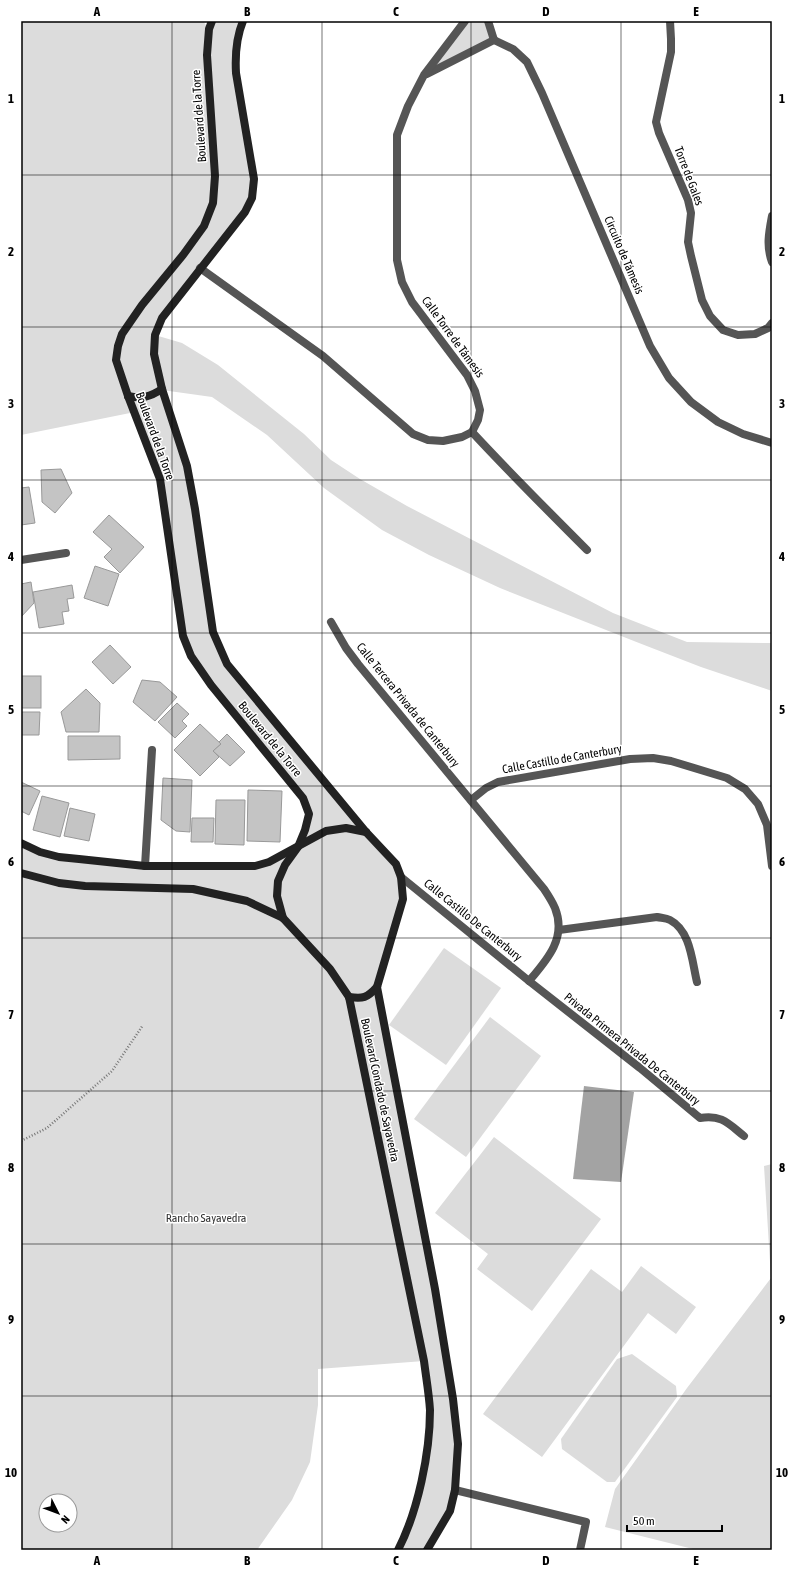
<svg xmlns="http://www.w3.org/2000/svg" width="793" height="1571" font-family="'Asap Condensed',sans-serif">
<rect width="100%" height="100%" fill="#fff"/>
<g fill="#dcdcdc" fill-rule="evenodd">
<path d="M 21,21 L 203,21 L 209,29 L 212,21 L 243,21 C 236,38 235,55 236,73 L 254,178 L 252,198 L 245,212 L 162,318 L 155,335 L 182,343 L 218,365 L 304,434 L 331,460 L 360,479 L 407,506 L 613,613 L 687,642 L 772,643 L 772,691 L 701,667 L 639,643 L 500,588 L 429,555 L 382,530 L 324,488 L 267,435 L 212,397 L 162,390 L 187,466 L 195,509 L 213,632 L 227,663 L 365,833 C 386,853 403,868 403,899 L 377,987 L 435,1289 L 453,1399 L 458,1444 L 455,1490 L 450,1511 L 427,1550 L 398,1550 C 426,1496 436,1420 424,1361 L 318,1369 L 318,1405 L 310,1462 L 292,1500 L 257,1550 L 21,1550 L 21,843 L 40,852 L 59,857 L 145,866 L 208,867 L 255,866 L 269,862 L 297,848 C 279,873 272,885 282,916 C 281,904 276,892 280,880 C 286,861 312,833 310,813 C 309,808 306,803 305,798 L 211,685 L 191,656 L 183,636 L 160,479 L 135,412 L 21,435 ZM 46,1501 L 70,1501 L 70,1525 L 46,1525 Z"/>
<polygon points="465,21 488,21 494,40 425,75"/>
<polygon points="444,948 501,988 446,1065 389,1025"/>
<polygon points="490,1017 541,1056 466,1157 414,1119"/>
<polygon points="494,1137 601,1219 532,1311 477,1269 488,1254 435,1213"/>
<polygon points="772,1164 772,1550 697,1550 605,1527 615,1489 687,1388 771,1278 764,1166"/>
<polygon points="641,1266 696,1307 676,1334 648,1313 542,1457 483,1414 591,1269 622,1292"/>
<polygon points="632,1354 676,1386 677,1397 615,1482 607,1482 562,1449 561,1439 617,1359"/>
</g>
<polygon fill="#a3a3a3" points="584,1086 634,1092 621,1182 573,1179"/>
<g fill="#c4c4c4" stroke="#999">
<polygon points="61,469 72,493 55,513 42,502 41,470"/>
<polygon points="29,487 35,523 21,525 21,488"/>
<polygon points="109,515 144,547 120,573 104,557 112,549 93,532"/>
<polygon points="95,566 119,574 108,606 84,598"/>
<polygon points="31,582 34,603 21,617 21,584"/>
<polygon points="72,585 74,598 67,599 69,611 62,612 64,624 39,628 33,592"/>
<polygon points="110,645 131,667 113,684 92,662"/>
<rect x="21" y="676" width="20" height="32"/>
<polygon points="142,680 160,682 177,697 155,721 133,702"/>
<polygon points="86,689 100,703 99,732 66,732 61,712"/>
<polygon points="177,703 189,714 182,721 187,726 175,738 158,722"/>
<polygon points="21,712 40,712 39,735 21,735"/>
<polygon points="200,724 221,744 213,751 219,757 200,776 174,750"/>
<polygon points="227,734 245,752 230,766 213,751 221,744 219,742"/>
<polygon points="68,736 120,736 120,759 68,760"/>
<polygon points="163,778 192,780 190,832 176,831 161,820"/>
<polygon points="21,782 40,791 29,815 21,811"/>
<polygon points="248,790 282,791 280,842 247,841"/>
<polygon points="42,796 69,803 60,837 33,830"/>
<polygon points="216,800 245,800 244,845 215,844"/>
<polygon points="70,808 95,814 89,841 64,836"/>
<polygon points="192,818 214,818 213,842 191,842"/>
</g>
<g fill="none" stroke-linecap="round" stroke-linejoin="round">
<polyline stroke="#777" stroke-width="2.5" stroke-dasharray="1 2" stroke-linecap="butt" points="21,1141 47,1128 112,1071 143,1025"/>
<g stroke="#555" stroke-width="8">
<polyline points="488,21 494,40"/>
<polyline points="670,21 671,39 671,52 656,122 659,133 688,200 691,213 688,242 691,256 702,300 710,316 723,330 738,335 755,334 768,328 772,323"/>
<polyline points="494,40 513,49 527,62 542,93 650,346 669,378 691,402 718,422 743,434 772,443"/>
<polyline points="427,74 494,40"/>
<path d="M 772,216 C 769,232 766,246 772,262"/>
<polyline points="200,268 323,356 413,434 428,440 443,441 462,437 472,432 478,420 480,410 475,391 467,375 412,302 402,282 397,260 397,135 408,106 424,75 465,21"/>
<path d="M 472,432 C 509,472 548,511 587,550"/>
<polyline points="21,560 66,553"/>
<path d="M 331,622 L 346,648 L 358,664 L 544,889 C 548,895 552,901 555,908 C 567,938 547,960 529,981"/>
<polyline points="471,800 486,788 498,782 630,759 653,758 671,761 727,778 745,789 758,804 767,825 772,866"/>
<polyline points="145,866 152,750"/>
<path d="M 401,877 L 529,981 L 640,1068 L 700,1118 C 721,1114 729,1124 744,1136"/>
<path d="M 559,930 L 657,917 C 661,918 666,918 670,920 C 691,931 692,962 697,982"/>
<polyline points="455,1490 586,1522 580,1550"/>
</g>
<g stroke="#222" stroke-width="8">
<polyline points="212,21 209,29 207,55 215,176 213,203 204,226 183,255 142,305 122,334 118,346 116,360 128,396 160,479 183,636 191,656 211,685 303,798 309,814 305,830 298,847 285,865 278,881 277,896 283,918"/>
<path d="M 243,21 C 236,38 235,55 236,73 L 254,179 L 252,198 L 245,212 L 162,318 L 155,335 L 154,354 L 162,389 L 187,466 L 195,509 L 213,632 L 227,664 L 366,832 L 396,864 L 401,877 L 403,899 L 377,987 L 435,1289 L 453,1399 L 458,1444 L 455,1490 L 450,1511 L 427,1550"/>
<path d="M 128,396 C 142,399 150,397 162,389"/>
<polyline points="21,843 40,852 59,857 79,859 145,866 255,866 269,862 326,831 346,828 366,832"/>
<path d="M 21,873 L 59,883 L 85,886 L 193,889 L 247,901 L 283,918 L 330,969 L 349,997 L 424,1361 C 426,1377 429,1394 430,1410 C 430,1453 418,1511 398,1550"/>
<path d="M 349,997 C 363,999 367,998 377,987"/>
</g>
</g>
<path fill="none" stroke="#000" stroke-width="1" stroke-opacity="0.55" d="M 172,21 L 172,1550M 322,21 L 322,1550M 471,21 L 471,1550M 621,21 L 621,1550M 21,175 L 772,175M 21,327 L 772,327M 21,480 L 772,480M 21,633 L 772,633M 21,786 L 772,786M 21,938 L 772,938M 21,1091 L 772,1091M 21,1244 L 772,1244M 21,1396 L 772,1396"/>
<g text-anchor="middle" stroke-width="3" stroke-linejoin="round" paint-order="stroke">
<g font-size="12" fill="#000" stroke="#fff">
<text transform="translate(199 116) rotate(-94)" y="4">Boulevard de la Torre</text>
<text transform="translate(689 176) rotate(69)" y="4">Torre de Gales</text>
<text transform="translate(624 255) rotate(67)" y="4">Circuito de Támesis</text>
<text transform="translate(453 337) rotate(54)" y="4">Calle Torre de Támesis</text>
<text transform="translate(155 436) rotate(70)" y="4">Boulevard de la Torre</text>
<text transform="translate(408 705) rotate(51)" y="4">Calle Tercera Privada de Canterbury</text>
<text transform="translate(270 739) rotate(51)" y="4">Boulevard de la Torre</text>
<text transform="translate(562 759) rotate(-10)" y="4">Calle Castillo de Canterbury</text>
<text transform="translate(473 920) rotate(39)" y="4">Calle Castillo De Canterbury</text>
<text transform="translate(632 1049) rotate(39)" y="4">Privada Primera Privada De Canterbury</text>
<text transform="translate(380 1090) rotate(78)" y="4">Boulevard Condado de Sayavedra</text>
</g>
<g font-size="12" fill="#333" stroke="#fff">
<text x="206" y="1222">Rancho Sayavedra</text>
</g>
</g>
<rect width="793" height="1571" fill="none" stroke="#ffffff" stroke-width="44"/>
<g transform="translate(58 1513) rotate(132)"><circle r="19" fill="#ffffff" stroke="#999999"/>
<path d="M0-3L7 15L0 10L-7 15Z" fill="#000000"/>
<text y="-6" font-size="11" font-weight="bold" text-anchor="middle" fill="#000000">N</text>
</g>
<path d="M627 1525v6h95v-6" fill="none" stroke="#000000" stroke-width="2"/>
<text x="633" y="1525" font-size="12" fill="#000000" stroke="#ffffff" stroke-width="3" paint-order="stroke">50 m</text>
<rect x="22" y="22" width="749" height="1527" fill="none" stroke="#000" stroke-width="1.5"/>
<g font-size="13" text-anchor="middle" font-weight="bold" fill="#000">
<text x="97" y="16">A</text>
<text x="247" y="16">B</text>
<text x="396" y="16">C</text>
<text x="546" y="16">D</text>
<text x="696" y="16">E</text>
<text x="11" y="103">1</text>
<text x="782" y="103">1</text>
<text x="11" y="256">2</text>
<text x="782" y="256">2</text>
<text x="11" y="408">3</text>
<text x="782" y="408">3</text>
<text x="11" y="561">4</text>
<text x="782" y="561">4</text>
<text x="11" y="714">5</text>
<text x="782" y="714">5</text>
<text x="11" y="866">6</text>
<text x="782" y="866">6</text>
<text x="11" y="1019">7</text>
<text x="782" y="1019">7</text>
<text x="11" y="1172">8</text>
<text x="782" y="1172">8</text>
<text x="11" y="1324">9</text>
<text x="782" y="1324">9</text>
<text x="11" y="1477">10</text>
<text x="782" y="1477">10</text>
<text x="97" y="1565">A</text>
<text x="247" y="1565">B</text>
<text x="396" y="1565">C</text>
<text x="546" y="1565">D</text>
<text x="696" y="1565">E</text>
</g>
</svg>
